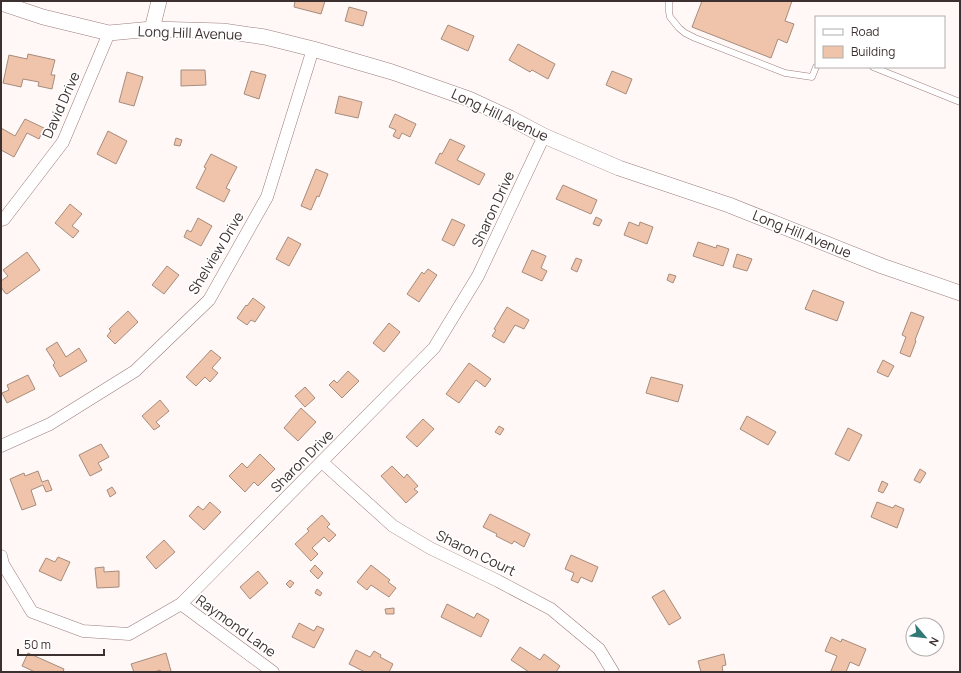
<svg xmlns="http://www.w3.org/2000/svg" width="961" height="673" font-family="Manrope,sans-serif">
<rect width="100%" height="100%" fill="#fff8f7"/>
<g fill="#f0c4aa" stroke="#a68c7c">
<polygon points="295,1 325,1 321,14 294,7"/>
<polygon points="702,1 792,1 785,21 794,24 787,43 778,39 771,58 692,27"/>
<polygon points="349,7 367,12 363,26 345,21"/>
<polygon points="448,25 474,36 468,51 441,39"/>
<polygon points="518,44 555,64 548,79 532,70 530,72 509,60"/>
<polygon points="28,54 55,60 51,75 55,75 52,89 38,86 39,82 23,79 21,87 3,83 9,55 27,59"/>
<polygon points="181,70 205,70 206,85 181,86"/>
<polygon points="251,71 266,75 259,99 244,94"/>
<polygon points="612,71 632,79 626,94 606,85"/>
<polygon points="127,72 143,77 134,106 119,102"/>
<polygon points="339,96 362,102 358,118 335,113"/>
<polygon points="395,114 416,124 410,137 402,133 399,139 393,136 396,130 389,127"/>
<polygon points="25,119 44,128 39,139 27,133 14,157 1,150 1,128 15,136"/>
<polygon points="108,131 127,141 116,164 97,154"/>
<polygon points="176,138 182,140 180,146 174,145"/>
<polygon points="450,139 465,146 457,160 485,174 479,185 435,163 440,153 442,154"/>
<polygon points="211,154 237,167 226,188 230,190 224,202 196,188 206,168 204,167"/>
<polygon points="316,169 328,174 319,197 317,196 311,210 301,206"/>
<polygon points="563,185 597,200 591,214 556,199"/>
<polygon points="70,204 82,214 72,226 79,231 73,238 55,223"/>
<polygon points="596,217 602,220 599,226 593,224"/>
<polygon points="198,218 212,226 201,246 184,237 187,230 191,232"/>
<polygon points="452,219 465,225 454,246 442,240"/>
<polygon points="629,222 639,226 640,222 653,227 647,244 624,235"/>
<polygon points="288,237 301,244 289,266 276,259"/>
<polygon points="698,242 716,248 717,245 729,249 723,266 693,256"/>
<polygon points="532,250 546,256 541,268 547,271 542,281 522,272"/>
<polygon points="27,252 40,270 7,294 5,293 1,287 1,281 8,276 3,270"/>
<polygon points="737,254 752,259 747,271 733,267"/>
<polygon points="576,258 582,260 577,272 571,269"/>
<polygon points="167,266 179,275 164,294 152,285"/>
<polygon points="428,269 437,275 419,302 407,294 422,272 424,274"/>
<polygon points="669,274 676,276 673,283 667,280"/>
<polygon points="813,290 844,302 837,321 805,309"/>
<polygon points="253,298 265,307 255,322 251,320 247,325 237,318 246,305 247,306"/>
<polygon points="507,307 529,320 524,329 515,325 504,343 492,336 496,330 494,329"/>
<polygon points="128,311 138,322 115,344 107,336 111,331 109,329"/>
<polygon points="911,312 924,317 915,340 916,341 910,357 900,353 906,337 902,335"/>
<polygon points="389,323 400,332 384,352 373,343"/>
<polygon points="57,342 66,357 79,348 87,361 60,377 53,365 55,363 46,349"/>
<polygon points="211,350 221,358 212,368 218,373 210,382 205,377 196,386 186,377"/>
<polygon points="883,360 894,366 888,377 877,372"/>
<polygon points="469,363 491,379 485,387 476,380 459,403 446,394"/>
<polygon points="348,371 359,381 342,398 329,385 334,380 337,383"/>
<polygon points="28,375 35,389 7,403 2,393 9,390 7,385"/>
<polygon points="651,377 683,385 678,402 646,393"/>
<polygon points="305,387 315,398 305,407 295,396"/>
<polygon points="160,400 169,411 156,422 160,426 154,430 142,416"/>
<polygon points="301,408 316,422 298,441 284,428"/>
<polygon points="747,416 776,432 768,445 740,429"/>
<polygon points="423,419 434,429 417,447 406,437"/>
<polygon points="499,426 504,429 500,435 495,432"/>
<polygon points="848,428 862,435 849,461 835,454"/>
<polygon points="101,444 109,457 98,463 102,470 90,476 79,455"/>
<polygon points="260,454 275,469 258,486 254,482 245,492 229,476 242,463 247,468"/>
<polygon points="392,466 404,478 407,474 418,486 414,489 418,492 406,503 381,476"/>
<polygon points="920,469 926,473 920,483 914,480"/>
<polygon points="38,471 42,482 48,480 52,490 46,492 43,485 31,490 36,505 22,510 10,479 24,473 25,476"/>
<polygon points="882,481 888,484 883,493 878,491"/>
<polygon points="112,487 116,493 110,497 107,490"/>
<polygon points="210,502 221,512 204,530 189,516 198,506 203,510"/>
<polygon points="877,502 893,508 895,505 904,509 897,528 871,517"/>
<polygon points="490,514 530,534 524,547 514,541 512,544 496,536 497,534 483,527"/>
<polygon points="322,515 330,524 327,527 336,535 329,542 324,537 312,548 318,554 311,561 295,544 309,531 307,529"/>
<polygon points="164,540 175,552 156,569 146,557"/>
<polygon points="571,555 598,567 592,582 581,577 578,583 571,580 574,573 565,569"/>
<polygon points="58,557 70,562 61,581 39,571 46,558 55,562"/>
<polygon points="315,565 323,573 318,579 310,571"/>
<polygon points="371,565 390,580 388,582 396,588 389,597 371,585 367,590 357,582"/>
<polygon points="104,567 104,572 119,571 119,587 97,588 95,568"/>
<polygon points="258,571 268,583 250,599 240,587"/>
<polygon points="290,580 294,583 290,588 286,584"/>
<polygon points="317,589 322,593 320,596 315,593"/>
<polygon points="664,590 681,618 669,625 652,597"/>
<polygon points="447,604 474,618 477,613 489,620 481,637 441,617"/>
<polygon points="394,608 394,614 386,614 385,609"/>
<polygon points="299,623 314,631 317,626 324,629 314,648 292,637"/>
<polygon points="831,637 841,642 842,639 866,649 859,666 850,662 846,672 834,672 831,671 837,656 825,651"/>
<polygon points="520,647 540,660 544,654 560,666 556,672 529,672 511,660"/>
<polygon points="356,650 370,657 374,651 381,655 380,657 393,664 389,672 365,672 349,664"/>
<polygon points="28,653 64,669 63,672 35,672 22,666"/>
<polygon points="166,653 171,671 168,672 161,672 160,670 155,672 134,672 131,664"/>
<polygon points="724,654 726,665 722,666 723,672 701,672 698,661"/>
</g>
<g fill="none" stroke-linecap="round" stroke-linejoin="round">
<g stroke="#9c7d7c" stroke-width="7">
<g id="service">
<polyline points="669,1 669,12 670,17 679,28 685,33 695,38 785,73 812,77 816,67"/>
<polyline points="873,67 960,102"/>
</g>
</g>
<g stroke="#9c7d7c" stroke-width="13">
<g id="minor">
<polyline points="1,220 4,219 63,142 109,33"/>
<polyline points="1,446 50,424 135,371 209,300 267,197 313,49"/>
<polyline points="322,462 393,526 430,548 498,581 551,609 599,649 613,672"/>
<polyline points="1,556 3,564 32,612 83,631 129,634 181,604 434,348 478,276 544,136"/>
<polyline points="181,604 273,672"/>
</g>
</g>
<g stroke="#9c7d7c" stroke-width="16">
<g id="tertiary">
<polyline points="1,3 43,17 109,33 152,29 223,31 265,37 313,49 392,72 469,99 510,118 544,136 619,168 729,205 882,266 960,293"/>
<polyline points="152,29 159,1"/>
</g>
</g>
<use href="#service" stroke="#fff" stroke-width="6"/>
<use href="#minor" stroke="#fff" stroke-width="12"/>
<use href="#tertiary" stroke="#fff" stroke-width="15"/>
</g>
<g text-anchor="middle" stroke-width="3.5" stroke-linejoin="round" paint-order="stroke">
<g font-size="14" fill="#3d3030" stroke="#fff">
<text transform="translate(190 33) rotate(2)" y="5">Long Hill Avenue</text>
<text transform="translate(61 105) rotate(-66)" y="5">David Drive</text>
<text transform="translate(500 115) rotate(25)" y="5">Long Hill Avenue</text>
<text transform="translate(493 209) rotate(-65)" y="5">Sharon Drive</text>
<text transform="translate(802 234) rotate(22)" y="5">Long Hill Avenue</text>
<text transform="translate(216 253) rotate(-59)" y="5">Shelview Drive</text>
<text transform="translate(302 461) rotate(-45)" y="5">Sharon Drive</text>
<text transform="translate(476 553) rotate(26)" y="5">Sharon Court</text>
<text transform="translate(236 626) rotate(36)" y="5">Raymond Lane</text>
</g>
</g>
<rect width="961" height="673" fill="none" stroke="#3d3030" stroke-width="4"/>
<rect x="815" y="16" width="130" height="52" fill="#ffffff" stroke="#b1acac"/>
<rect x="823" y="29" width="20" height="6" fill="#ffffff" stroke="#b1acac"/>
<text x="851" y="36" font-size="12" fill="#3d3030">Road</text>
<rect x="823" y="46" width="20" height="12" fill="#f0c4aa" stroke="#b1acac"/>
<text x="851" y="56" font-size="12" fill="#3d3030">Building</text>
<g transform="translate(925 637) rotate(118)"><circle r="19" fill="#ffffff" stroke="#b1acac"/>
<path d="M0-3L7 15L0 10L-7 15Z" fill="#307975"/>
<text y="-6" font-size="11" font-weight="bold" text-anchor="middle" fill="#3d3030">N</text>
</g>
<path d="M18 649v6h86v-6" fill="none" stroke="#3d3030" stroke-width="2"/>
<text x="24" y="649" font-size="12" fill="#3d3030" stroke="#ffffff" stroke-width="3" paint-order="stroke">50 m</text>
</svg>
